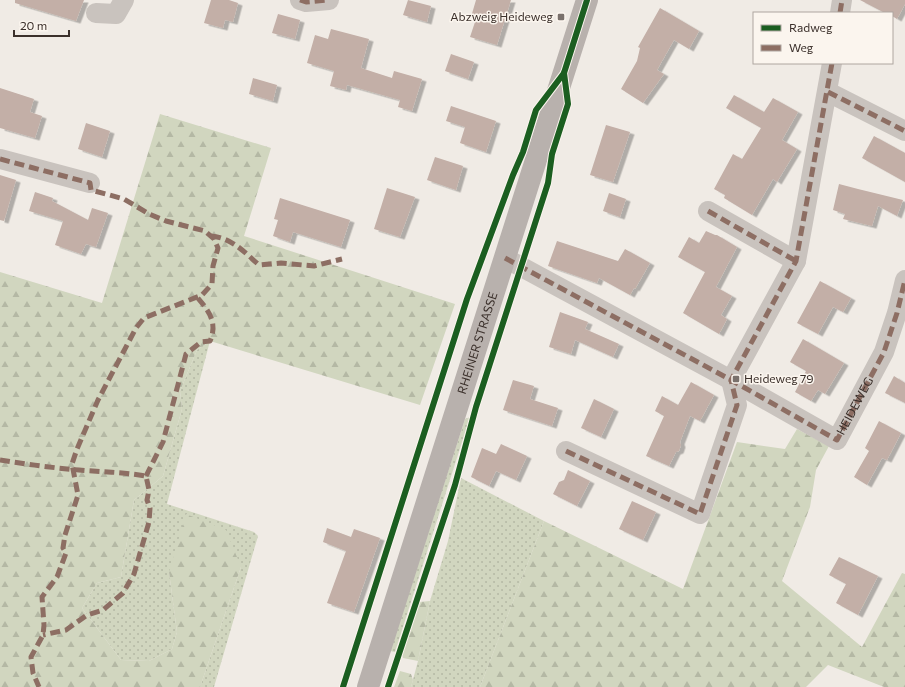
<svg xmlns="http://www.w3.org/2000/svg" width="905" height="687" font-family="Commissioner,sans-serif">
<defs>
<pattern id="grass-dots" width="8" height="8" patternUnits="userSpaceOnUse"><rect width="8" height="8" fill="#d1d6bf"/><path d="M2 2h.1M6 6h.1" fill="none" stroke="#b4b8a4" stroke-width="1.8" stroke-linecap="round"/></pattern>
<pattern id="forest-firs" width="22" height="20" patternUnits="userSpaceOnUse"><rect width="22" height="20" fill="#d1d6bf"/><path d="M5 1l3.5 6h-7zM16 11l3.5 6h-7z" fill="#b4b8a4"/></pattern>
<filter id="shadow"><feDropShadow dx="4.5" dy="2.5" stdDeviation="0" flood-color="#0004"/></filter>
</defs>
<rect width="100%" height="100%" fill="#f0ebe5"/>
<g fill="url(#grass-dots)">
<polygon points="210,341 167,504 254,532 258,536 214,687 200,687 241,567 169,572 177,632 172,649 149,661 121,660 82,608 97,583 121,577 134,500 163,476 182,409 180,391 197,350"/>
<polygon points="470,417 395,652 390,651 465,419"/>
<polygon points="461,478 544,521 480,687 411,687 418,661 430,601 448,541"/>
</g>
<g fill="url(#forest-firs)">
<polygon points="160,114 271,148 244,236 455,304 420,405 210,341 197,350 180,391 182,409 163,476 134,500 121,577 97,583 82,608 121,660 149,661 172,649 177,632 169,572 186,514 226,530 241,567 200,687 0,687 0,272 102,303"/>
<polygon points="797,429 829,446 816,470 810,507 782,581 862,647 902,573 905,574 905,687 884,687 828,665 806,687 480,687 544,521 683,589 737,442 785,449"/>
<polygon points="430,601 418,661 403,658 402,655 419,602"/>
<polygon points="400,671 411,674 413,680 411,687 394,687"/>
</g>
<g fill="#c3afa7" filter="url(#shadow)">
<polygon points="15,0 84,0 76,21 15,3"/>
<polygon points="211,0 229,0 238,3 233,22 225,20 223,28 204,23"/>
<polygon points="408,0 431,6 427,22 403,15"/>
<polygon points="476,0 511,0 497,45 470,37 476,19 471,17"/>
<polygon points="860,0 905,0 905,4 897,19 892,16 892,13 885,13"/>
<polygon points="660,8 699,31 689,49 674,40 657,70 664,74 643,103 621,89 637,61 640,48 638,47"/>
<polygon points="278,14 300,20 295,39 272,33"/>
<polygon points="331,29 369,39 361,68 392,78 394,71 422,79 412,111 398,107 400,100 347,85 346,90 330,86 334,71 307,63 315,35 328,39"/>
<polygon points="451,54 474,62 468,79 445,71"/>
<polygon points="253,78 277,85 273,101 249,94"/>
<polygon points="0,88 34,99 30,112 42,116 35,138 0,128"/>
<polygon points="734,95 764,112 773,98 798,112 782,140 797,149 777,182 773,179 752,215 724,198 725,195 714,189 733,154 742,159 761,128 726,108"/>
<polygon points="451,106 496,121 486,152 460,143 465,127 446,121"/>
<polygon points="86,123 110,131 102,157 78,149"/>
<polygon points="606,125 630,132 613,182 590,175"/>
<polygon points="874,136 905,153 905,182 862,158"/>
<polygon points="435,157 463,166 456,190 427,180"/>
<polygon points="0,175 16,180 4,221 0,220"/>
<polygon points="839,184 858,189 903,200 897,216 878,206 872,226 843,219 845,214 833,210"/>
<polygon points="387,188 415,197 400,237 374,229"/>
<polygon points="35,192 53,198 52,201 88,220 92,208 108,213 96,247 86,244 81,254 55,245 63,221 29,211"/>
<polygon points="609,193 626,199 620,217 603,211"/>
<polygon points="280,198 350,220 341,247 293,232 290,242 273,236 278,220 274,219"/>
<polygon points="706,231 715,235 717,235 737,247 716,287 732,296 721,315 727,319 719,334 683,313 705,272 678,257 689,237 699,243"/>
<polygon points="557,241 618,261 625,249 650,263 635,289 634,288 630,295 599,278 597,283 548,266"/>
<polygon points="820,281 851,298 843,312 833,307 818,334 797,323"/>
<polygon points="560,312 588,322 585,329 619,344 613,357 575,340 571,354 549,347"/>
<polygon points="803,339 844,363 825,394 818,390 811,401 795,392 806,371 790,362"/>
<polygon points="894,376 905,383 905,403 885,393"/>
<polygon points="513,380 534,386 530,399 558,408 552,426 503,410"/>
<polygon points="691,382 714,395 700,421 690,416 680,442 681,445 679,451 676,452 669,466 646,456 664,416 655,411 662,396 678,405"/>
<polygon points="594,399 614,409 601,437 581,428"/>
<polygon points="879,421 901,433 887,460 882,458 867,485 854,477 869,451 865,448"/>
<polygon points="501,444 527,456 516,480 496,471 489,486 471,477 482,448 496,454"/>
<polygon points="568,470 590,481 577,506 553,494 559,482 564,480"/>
<polygon points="632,501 656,512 643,540 619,529"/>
<polygon points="327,528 351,537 354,529 380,538 354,612 327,603 346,551 323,542"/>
<polygon points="839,557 878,576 858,615 836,603 846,584 829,575"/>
</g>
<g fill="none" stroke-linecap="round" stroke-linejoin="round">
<g stroke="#c9c3be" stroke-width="20">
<polyline points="300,0 306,2 329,0"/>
<polyline points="96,13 116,14 124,0"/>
<polyline points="840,13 842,0"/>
<polyline points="828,92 905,131"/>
<polyline points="0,159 90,183"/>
<polyline points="708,211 796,261"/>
<polyline points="505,258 731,380 837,440 884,352 897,313 905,280"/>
<polyline points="566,451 700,514 737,405 731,380 796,261 832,63"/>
</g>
<path stroke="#b8b1ad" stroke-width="22" id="s1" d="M 368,687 L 587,0"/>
<g stroke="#8d6e63" stroke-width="5" stroke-dasharray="10 5" stroke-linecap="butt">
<polyline points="300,0 306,2 329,0"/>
<polyline points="840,13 842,0"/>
<polyline points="828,92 905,131"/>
<polyline points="0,159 90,183 91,190 124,199 149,214 166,221 205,231 214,239 218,248 213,266 212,284 202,295 144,318 136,328 98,400 77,449 72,464 78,495 65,535 63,548 66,553 57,577 42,597 44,625 43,635 31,657 33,673 39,687"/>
<polyline points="708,211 796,261"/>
<path d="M 211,236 C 232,238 243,251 259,265 L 281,263 L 314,266 L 342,259"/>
<path id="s2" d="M 505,258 L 731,380 L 837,440 L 884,352 L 897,313 L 905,280"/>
<polyline points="566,451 700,514 737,405 731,380 796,261 832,63"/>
<path d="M 0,460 C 26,464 53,468 79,470 C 102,472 123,472 146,476 L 149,490 L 147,500 L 150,508 L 149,522 L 134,574 L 123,593 L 103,610 L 87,615 L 66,630 L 43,635"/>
<path d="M 146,476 L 163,442 L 186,354 L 201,342 L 210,341 C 218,323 209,311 197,297"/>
</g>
<g stroke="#fbf5ee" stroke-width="8">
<g id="cycleway">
<polyline points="343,687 467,299 513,175 523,152 536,110 564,73 587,0"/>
<polyline points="388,687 455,485 476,407 548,183 552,154 568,104 564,73"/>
</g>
</g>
<use href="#cycleway" stroke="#1b5e20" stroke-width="6"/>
</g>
<g fill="#7a716c" stroke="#fbf5ee" stroke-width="1.5">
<rect x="557" y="13" width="8" height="8" rx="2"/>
<rect x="732" y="375" width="8" height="8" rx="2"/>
</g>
<g text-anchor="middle" stroke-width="3" stroke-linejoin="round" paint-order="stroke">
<g font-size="12" fill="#3b302b" stroke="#fbf5ee" text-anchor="end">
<text x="553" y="21">Abzweig Heideweg</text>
<text x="744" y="383" text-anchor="start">Heideweg 79</text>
</g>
<g font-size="12" fill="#3b302b" stroke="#fbf5ee">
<text dy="4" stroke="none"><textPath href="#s1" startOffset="361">RHEINER STRASSE</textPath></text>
<text dy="4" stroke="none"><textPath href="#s2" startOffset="417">HEIDEWEG</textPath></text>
</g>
</g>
<rect x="753" y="12" width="140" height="52" fill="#fbf5ee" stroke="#aea6a0"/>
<rect x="761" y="25" width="20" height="6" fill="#1b5e20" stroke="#aea6a0"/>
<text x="789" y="32" font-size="12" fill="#3b302b">Radweg</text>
<rect x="761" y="45" width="20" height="6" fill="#8d6e63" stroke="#aea6a0"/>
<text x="789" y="52" font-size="12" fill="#3b302b">Weg</text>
<path d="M14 30v6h55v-6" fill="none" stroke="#3b302b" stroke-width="2"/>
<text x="20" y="30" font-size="12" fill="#3b302b" stroke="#fbf5ee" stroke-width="3" paint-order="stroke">20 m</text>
</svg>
